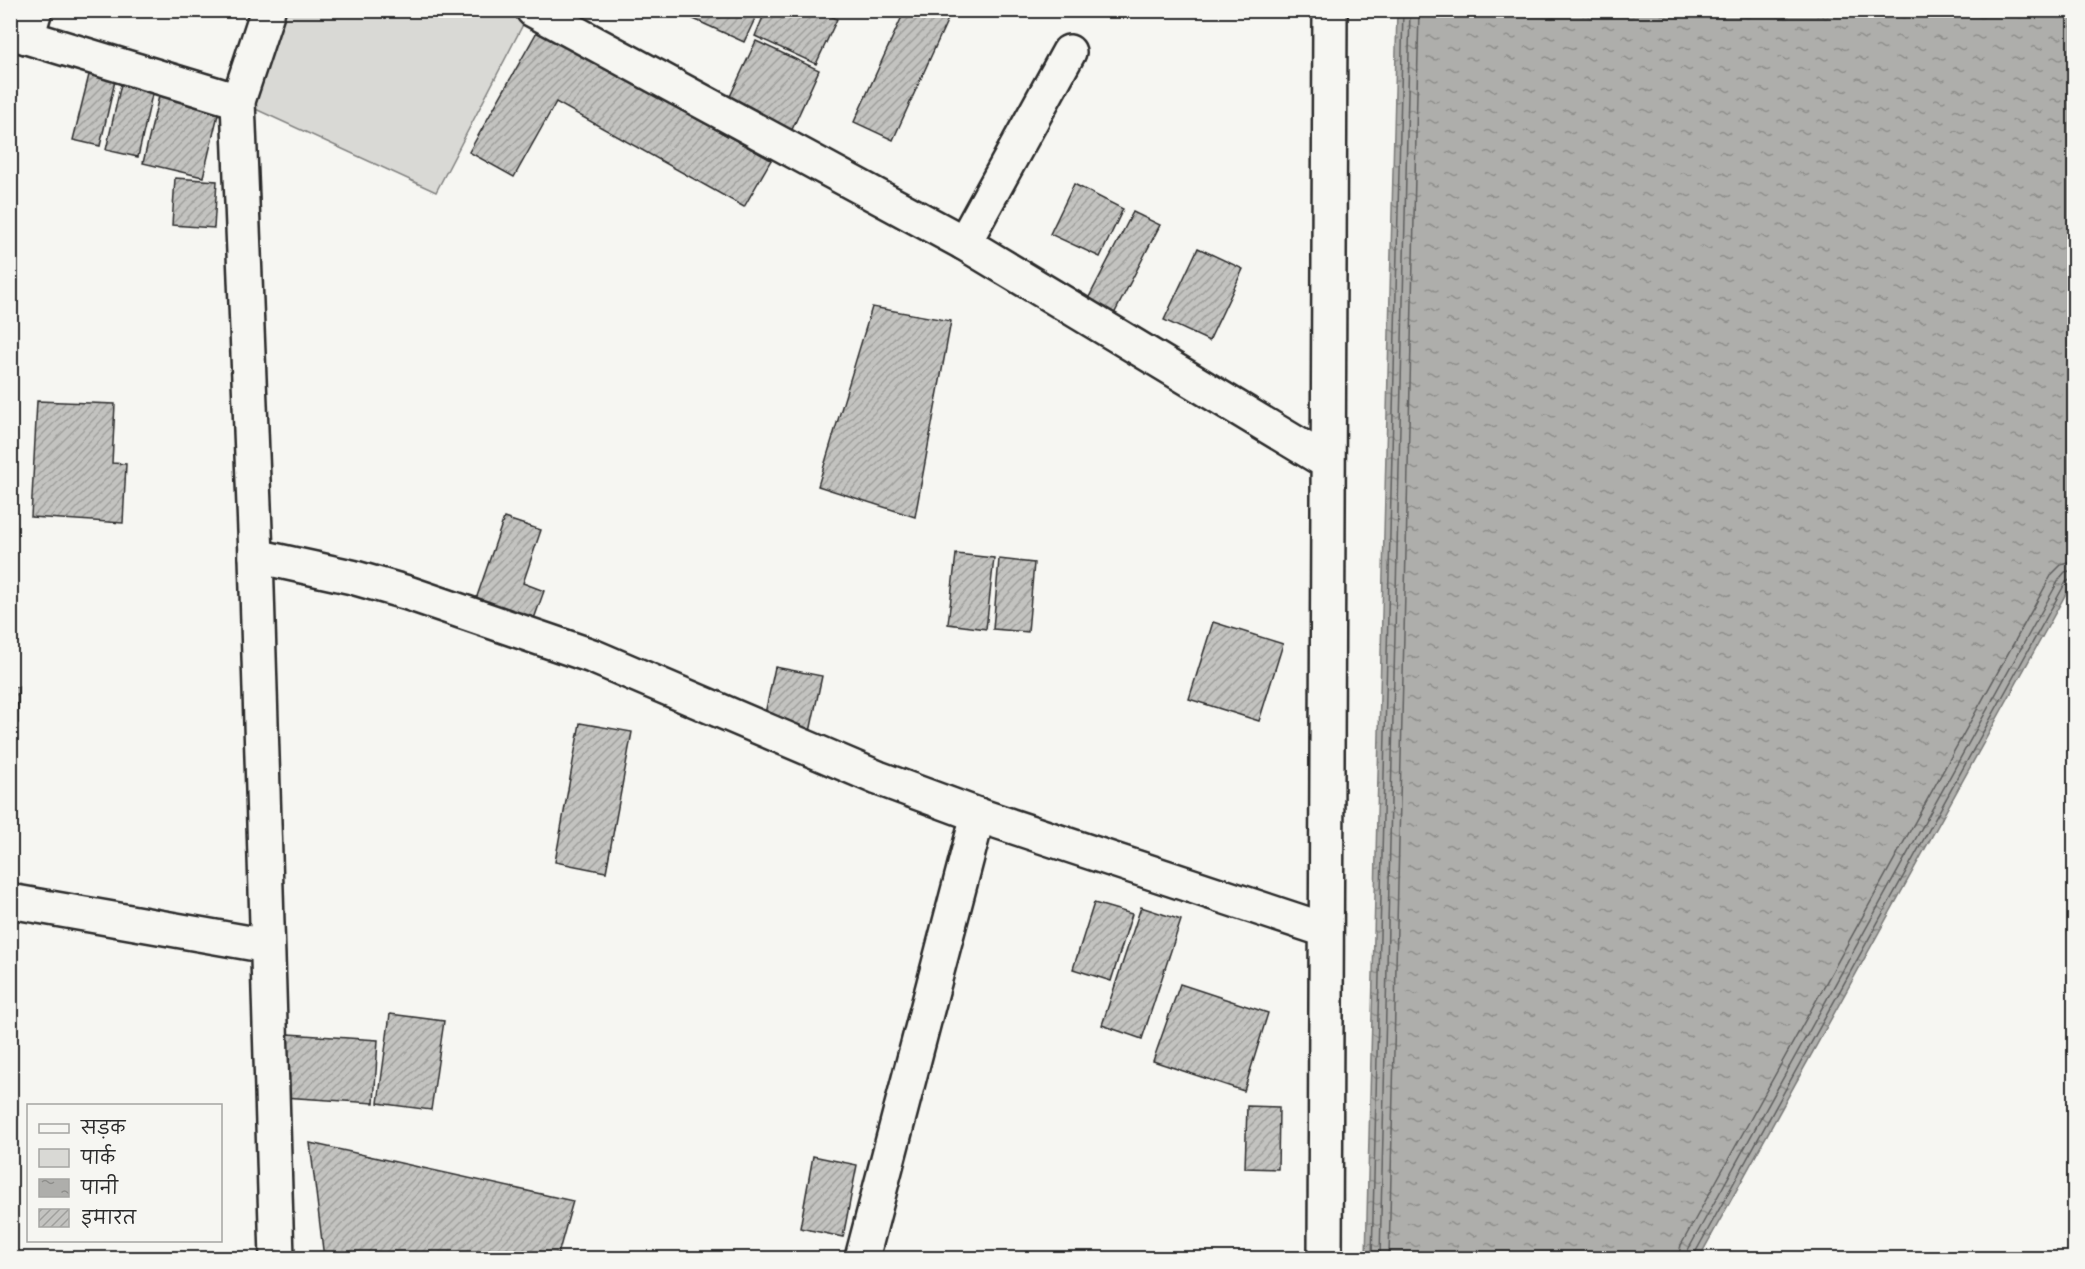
<svg xmlns="http://www.w3.org/2000/svg" width="2085" height="1269" font-family="Mynerve,'Playpen Sans Deva',sans-serif">
<defs>
<pattern id="water-ripples" width="26" height="14" patternUnits="userSpaceOnUse" patternTransform="scale(1.5)"><rect width="26" height="14" fill="#aeaeab"/><path d="M2 4q2-2 4 0t4 0M15 11q2-2 4 0t4 0" fill="none" stroke="#8e8e8b"/></pattern>
<pattern id="building-hatch" width="6" height="6" patternUnits="userSpaceOnUse" patternTransform="scale(1.5)"><rect width="6" height="6" fill="#c3c3c0"/><path d="M-1 1l2-2M0 6l6-6M5 7l2-2" fill="none" stroke="#9f9f9c"/></pattern>
</defs>
<rect width="100%" height="100%" fill="#f6f6f2"/>
<filter id="ink" filterUnits="userSpaceOnUse"><feTurbulence type="fractalNoise" baseFrequency=".0167" numOctaves="2"/><feDisplacementMap in="SourceGraphic" scale="12" xChannelSelector="R" yChannelSelector="G"/><feConvolveMatrix kernelMatrix="1 2 1 2 8 2 1 2 1" color-interpolation-filters="sRGB"/></filter>
<g filter="url(#ink)">
<polygon fill="#d9d9d5" stroke="#828280" stroke-width="1.5" points="268,11 530,11 436,192 238,101"/>
<polygon fill="url(#water-ripples)" stroke="#7a7a78" stroke-width="1.5" points="1397,11 2074,11 2074,579 1699,1258 1366,1258"/>
<g fill="none" stroke-linecap="round" stroke-linejoin="round">
<g stroke="#5f5f5e" stroke-width="1.5">
<polyline points="1372,1258 1403,10"/>
<polyline points="1380,1258 1410,10"/>
<polyline points="1389,1258 1419,10"/>
<polyline points="1678,1258 1681,1245 2052,574 2061,565 2074,561"/>
<polyline points="1687,1258 1688,1250 2060,578 2065,572 2074,570"/>
<polyline points="1694,1258 1695,1253 2066,582 2074,578"/>
</g>
</g>
<g fill="url(#building-hatch)" stroke="#2b2b2b" stroke-width="1.5">
<polygon points="689,10 759,10 744,42 687,16"/>
<polygon points="766,10 817,10 837,19 816,64 755,36"/>
<polygon points="905,10 952,10 893,140 854,122"/>
<polygon points="538,30 771,160 744,207 556,102 514,177 469,152"/>
<polygon points="756,41 819,70 790,134 726,105"/>
<polygon points="89,75 115,81 100,146 73,140"/>
<polygon points="121,84 153,90 138,157 106,150"/>
<polygon points="160,92 220,106 203,177 143,163"/>
<polygon points="10,132 16,133 10,169"/>
<polygon points="175,178 217,181 214,228 172,225"/>
<polygon points="1074,184 1123,209 1100,257 1050,234"/>
<polygon points="1133,212 1160,225 1112,318 1085,305"/>
<polygon points="1198,248 1243,269 1209,341 1164,320"/>
<polygon points="872,307 951,321 915,517 818,486"/>
<polygon points="37,401 115,404 112,463 126,464 123,523 31,517"/>
<polygon points="504,518 541,530 523,583 544,591 531,627 473,608"/>
<polygon points="956,554 994,558 986,629 948,624"/>
<polygon points="999,559 1034,563 1028,632 993,629"/>
<polygon points="1213,622 1283,644 1259,721 1189,699"/>
<polygon points="775,667 822,676 810,732 763,723"/>
<rect x="10" y="687" width="8" height="36"/>
<polygon points="580,723 632,732 606,872 555,862"/>
<polygon points="1094,903 1132,914 1111,981 1073,969"/>
<polygon points="1141,907 1181,920 1142,1039 1102,1025"/>
<polygon points="1180,984 1268,1013 1244,1091 1153,1061"/>
<polygon points="390,1014 444,1021 431,1110 378,1103"/>
<polygon points="288,1034 378,1040 374,1103 283,1097"/>
<polygon points="1247,1106 1279,1107 1278,1169 1245,1168"/>
<polygon points="310,1143 573,1201 557,1258 324,1258"/>
<polygon points="813,1156 857,1165 843,1237 800,1228"/>
</g>
<g fill="none" stroke-linecap="round" stroke-linejoin="round">
<g stroke="#2b2b2b" stroke-width="38">
<g id="minor">
<polyline points="268,10 238,101 256,556 277,1258"/>
<polyline points="533,10 964,243 1327,462"/>
<polyline points="10,32 238,101"/>
<polyline points="27,37 35,10"/>
<polyline points="964,243 1069,52"/>
<polyline points="256,556 352,577 408,593 592,656 878,778 978,815 1325,930"/>
<polyline points="10,901 267,946"/>
<polyline points="862,1258 978,815"/>
<polyline points="1325,1258 1330,10"/>
</g>
</g>
<use href="#minor" stroke="#f6f6f2" stroke-width="33"/>
</g>
</g>
<rect width="2085" height="1269" fill="none" stroke="#f6f6f2" stroke-width="36"/>
<rect x="18" y="18" width="2049" height="1233" fill="none" stroke="#2b2b2b" stroke-width="2" filter="url(#ink)"/>
<rect x="27" y="1104" width="195" height="138" fill="#f6f6f2" stroke="#a5a5a2" stroke-width="1.5"/>
<rect x="39" y="1124" width="30" height="9" fill="#f6f6f2" stroke="#a5a5a2" stroke-width="1.5"/>
<text x="81" y="1134" font-size="18" fill="#2b2b2b">सड़क</text>
<rect x="39" y="1149" width="30" height="18" fill="#d9d9d5" stroke="#a5a5a2" stroke-width="1.5"/>
<text x="81" y="1164" font-size="18" fill="#2b2b2b">पार्क</text>
<rect x="39" y="1179" width="30" height="18" fill="url(#water-ripples)" stroke="#a5a5a2" stroke-width="1.5"/>
<text x="81" y="1194" font-size="18" fill="#2b2b2b">पानी</text>
<rect x="39" y="1209" width="30" height="18" fill="url(#building-hatch)" stroke="#a5a5a2" stroke-width="1.5"/>
<text x="81" y="1224" font-size="18" fill="#2b2b2b">इमारत</text>
</svg>
